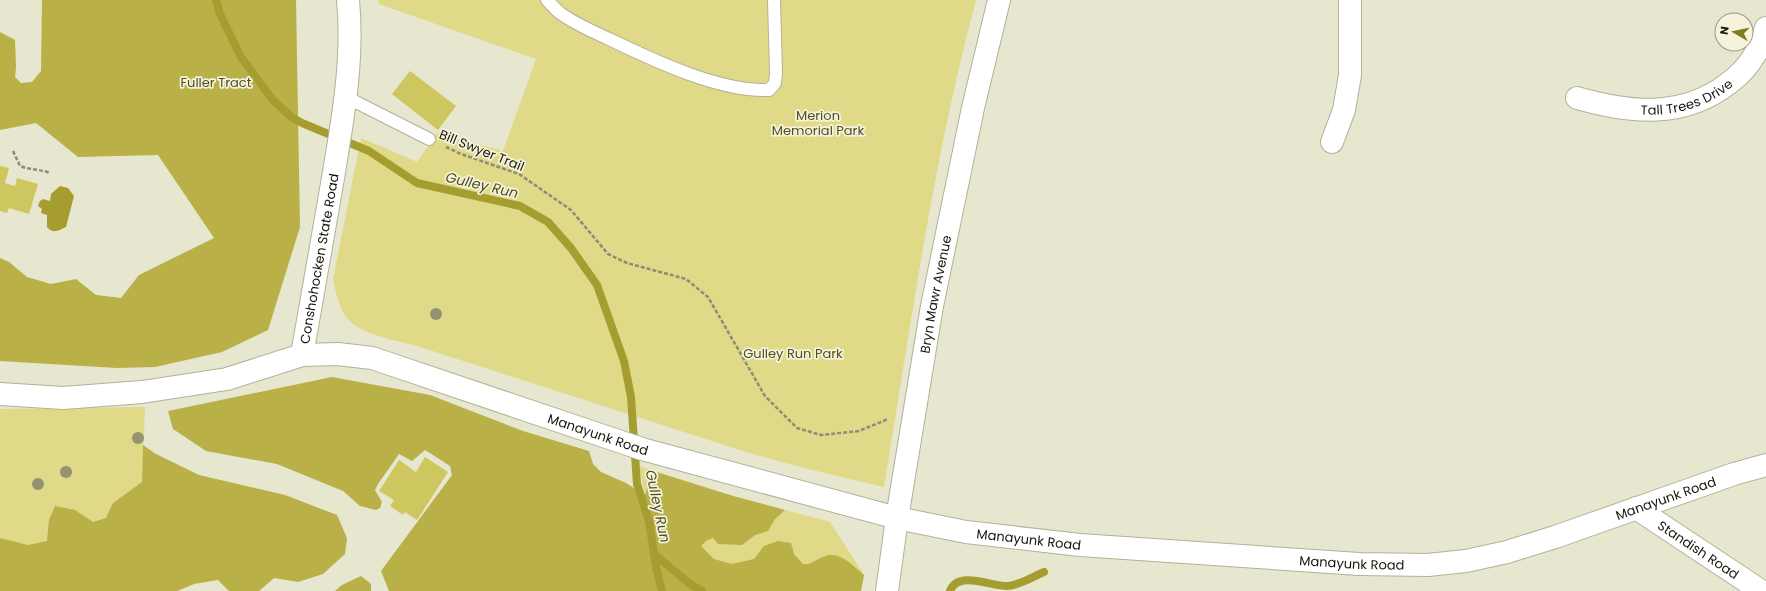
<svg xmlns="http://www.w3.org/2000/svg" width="1766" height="591" font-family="Poppins,sans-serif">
<rect width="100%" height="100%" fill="#e7e6ce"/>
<g fill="#dfd988">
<path d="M 378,0 L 976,0 C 933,160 911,324 884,487 L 804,468 L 746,452 L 417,346 C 396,340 353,334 343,312 C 338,302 335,290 333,279 L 361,138 L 417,162 L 437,133 L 503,151 L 536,59 L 379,4 Z"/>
<polygon points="145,407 138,591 0,591 0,409"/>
<polygon points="639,466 733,496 830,522 864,575 861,591 664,591"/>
</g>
<g fill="#b9b048">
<polygon points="42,0 296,0 300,227 268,330 222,352 155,367 117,368 0,361 0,258 9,262 27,277 51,284 76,279 96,295 121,298 139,275 214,238 158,155 78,157 36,123 0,130 0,32 15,40 16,67 15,77 21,83 32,82 41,71"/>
<path d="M 332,377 L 430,395 L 523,431 L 589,451 L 593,464 L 601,472 L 626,483 L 645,495 L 653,471 L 733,496 L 785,510 L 775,519 L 768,531 L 755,535 L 742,545 L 718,544 L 713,538 L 706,541 L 701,546 L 714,559 L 732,564 L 754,559 L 764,546 L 778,541 L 791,543 L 794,554 L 803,564 C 811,565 815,560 823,557 C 839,549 853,566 864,575 L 861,591 L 389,591 L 381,571 L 452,475 L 450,466 L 425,450 L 412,461 L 399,454 L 378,484 L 375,490 L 382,502 L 380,508 L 376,510 L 360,506 L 343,491 L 277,464 L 206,451 L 173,429 L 168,411 Z"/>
<polygon points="143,445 156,454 199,475 285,495 337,515 347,538 345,554 323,574 298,582 274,578 259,591 229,591 218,580 194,584 177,591 0,591 0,538 28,545 47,541 49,520 55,506 75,510 93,522 106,518 113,503 142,482"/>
<polygon points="361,576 371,584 371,591 335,591 342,585"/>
</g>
<path fill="#a69d31" d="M 60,186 L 68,188 L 74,196 L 66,227 C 58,231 53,234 47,227 L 47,215 L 41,213 L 42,209 L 38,206 L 40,201 L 43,199 L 50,201 L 51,194 Z"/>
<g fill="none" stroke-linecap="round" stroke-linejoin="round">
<g stroke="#a69d31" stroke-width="8">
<polyline points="216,0 220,14 241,57 272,99 291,117 302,123 369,151 417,183 520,206 548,222 571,248 597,285 624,361 631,397 637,484 649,521 656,567 662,591"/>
<polyline points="654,554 690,584 702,591"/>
<path d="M 950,591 C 958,570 990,586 1007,586 C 1018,586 1034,576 1044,572"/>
</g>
</g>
<g fill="#cec65e">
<polygon points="410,71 456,106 438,130 392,94"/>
<polygon points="0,166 9,168 5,183 15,186 17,178 38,184 29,214 9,208 7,213 0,211"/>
<polygon points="425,457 448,472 417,520 405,512 403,515 390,506 394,500 379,491 399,460 416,472"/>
</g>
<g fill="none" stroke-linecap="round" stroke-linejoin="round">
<g stroke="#b2b19a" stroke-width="14">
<g id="service">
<path d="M 547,0 C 551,4 555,9 560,13 C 575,24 594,32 611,40 C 655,61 720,92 769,90 L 775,83 L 776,73 L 774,0"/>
<polyline points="346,97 429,139"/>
</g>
</g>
<g stroke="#b2b19a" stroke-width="24">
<g id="minor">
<path id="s1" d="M 1577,98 C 1630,113 1683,119 1729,83 C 1747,70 1760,50 1766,28"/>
<polyline points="1332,142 1344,110 1350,75 1350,0"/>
<path id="s2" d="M 1636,508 L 1761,591"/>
<path id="s3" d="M 897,518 L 932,306 L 973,108 L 999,0"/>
</g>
</g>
<g stroke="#b2b19a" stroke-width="24">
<g id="tertiary">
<path id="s4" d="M 302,355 L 338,354 L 372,358 L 642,449 L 897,518 L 966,532 L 1080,545 L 1359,564 L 1428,565 L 1466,561 L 1507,552 L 1555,537 L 1734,474 L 1766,465"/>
<polyline points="887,591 897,518"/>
</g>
</g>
<g stroke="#b2b19a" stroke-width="24">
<g id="secondary">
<path id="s5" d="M 0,394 L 63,398 L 142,392 L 227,379 L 302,355 C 312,298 322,241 332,184 C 342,123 354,62 348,0"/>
</g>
</g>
<g stroke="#8d8c7b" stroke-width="2.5" stroke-dasharray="4 2" stroke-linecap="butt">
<polyline points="446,147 461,154 519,174 571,210 608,254 627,263 686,279 708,297 765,396 797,428 821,435 859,431 888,419"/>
<path d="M 13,151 L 20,166 C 30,170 40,169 50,173"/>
</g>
<use href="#service" stroke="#fff" stroke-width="12"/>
<use href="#minor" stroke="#fff" stroke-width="22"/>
<use href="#tertiary" stroke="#fff" stroke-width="22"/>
<use href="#secondary" stroke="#fff" stroke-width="22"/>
</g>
<g fill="#949270">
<circle cx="436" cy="314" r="6"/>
<circle cx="138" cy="438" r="6"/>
<circle cx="66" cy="472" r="6"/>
<circle cx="38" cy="484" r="6"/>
</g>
<g text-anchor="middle" stroke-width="3.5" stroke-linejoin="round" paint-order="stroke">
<g font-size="13" fill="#514e23" stroke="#f5f3db">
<text x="216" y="87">Fuller Tract</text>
<text x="818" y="120">Merion<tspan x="818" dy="15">Memorial Park</tspan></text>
<text x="793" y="358">Gulley Run Park</text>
</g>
<g font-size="13" fill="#17160e" stroke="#f5f3db">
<text dy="5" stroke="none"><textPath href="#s1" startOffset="113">Tall Trees Drive</textPath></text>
<text transform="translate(482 150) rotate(22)" y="5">Bill Swyer Trail</text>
<text dy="5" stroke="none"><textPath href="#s5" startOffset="405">Conshohocken State Road</textPath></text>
<text dy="5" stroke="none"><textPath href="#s3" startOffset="227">Bryn Mawr Avenue</textPath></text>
<text dy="5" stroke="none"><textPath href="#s4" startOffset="309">Manayunk Road</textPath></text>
<text dy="5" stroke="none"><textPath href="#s4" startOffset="1401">Manayunk Road</textPath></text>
<text dy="5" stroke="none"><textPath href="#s4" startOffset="753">Manayunk Road</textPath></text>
<text dy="5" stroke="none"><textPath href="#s2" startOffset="75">Standish Road</textPath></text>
<text dy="5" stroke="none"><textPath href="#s4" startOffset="1077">Manayunk Road</textPath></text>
</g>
<g font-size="14" font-style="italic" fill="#514d22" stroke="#f5f3db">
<text transform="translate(482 185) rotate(13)" y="5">Gulley Run</text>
<text transform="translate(658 506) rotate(78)" y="5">Gulley Run</text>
</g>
</g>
<g transform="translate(1734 32) rotate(279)"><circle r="19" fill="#f5f3db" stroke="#9c9b89"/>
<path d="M0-3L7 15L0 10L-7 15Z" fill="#837b21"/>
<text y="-6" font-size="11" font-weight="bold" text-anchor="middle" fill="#17160e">N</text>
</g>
</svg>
